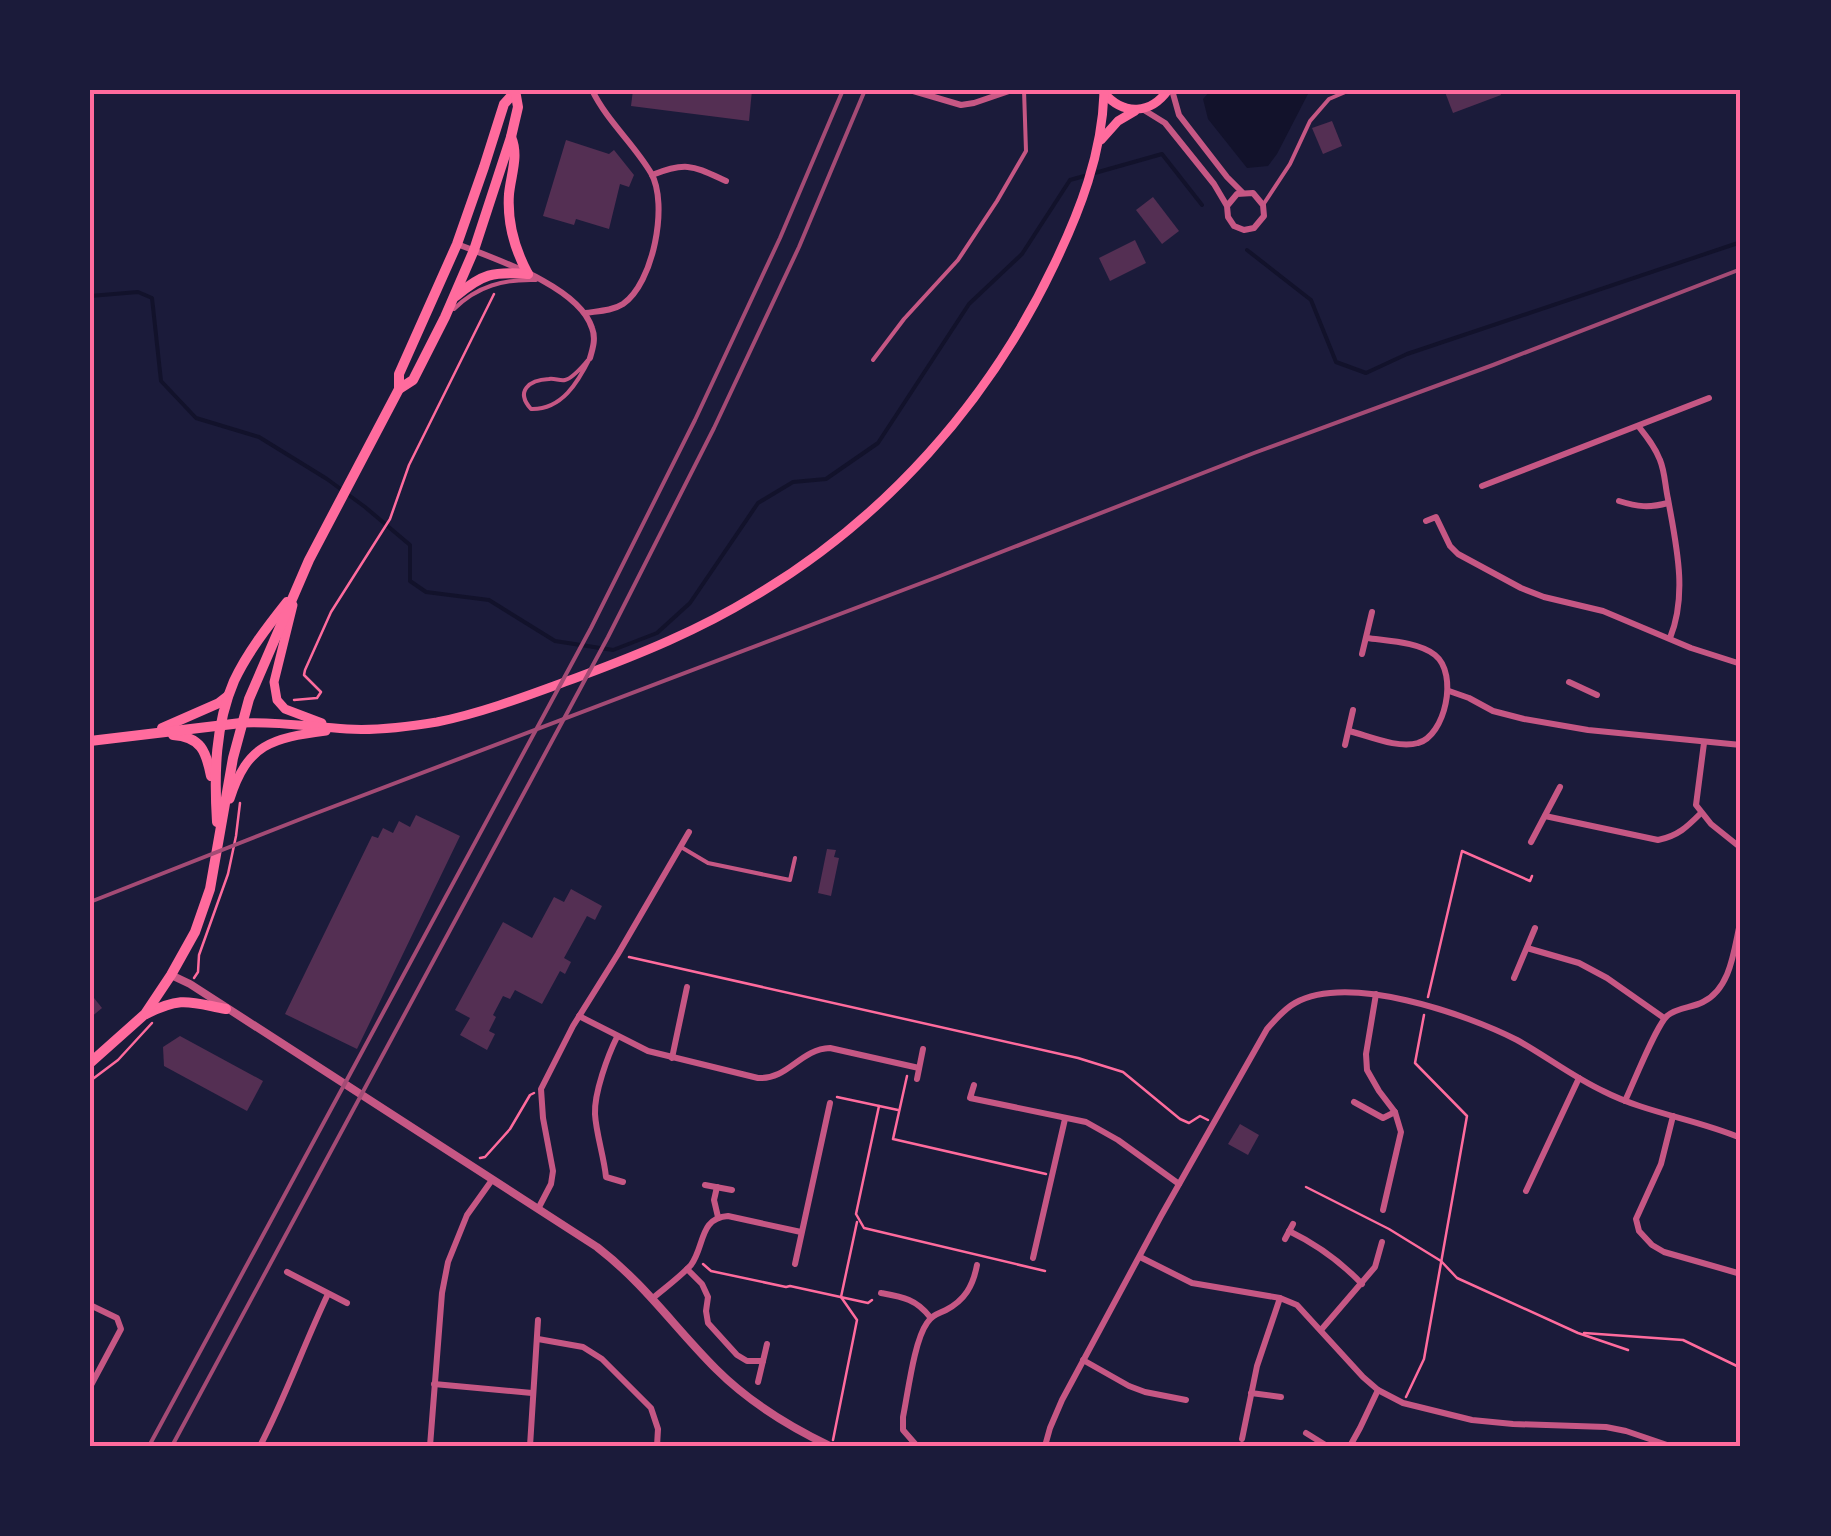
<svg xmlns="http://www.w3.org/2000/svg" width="1831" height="1536" font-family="Montserrat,sans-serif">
<rect width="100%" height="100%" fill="#1b1b3a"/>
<polygon fill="#12122b" points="1211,90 1312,90 1309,92 1277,154 1268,166 1247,168 1208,119 1203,99"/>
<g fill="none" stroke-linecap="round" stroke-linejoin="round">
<g stroke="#12122b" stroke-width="4">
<polyline points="1247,250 1311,300 1336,362 1366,373 1407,354 1741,242"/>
<polyline points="90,296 138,292 152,298 161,381 196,418 259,437 327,479 365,507 410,545 410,581 426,592 489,600 555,641 613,650 657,633 690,603 758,503 793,482 826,479 878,443 969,304 1022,254 1070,180 1162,154 1202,205"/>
</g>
</g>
<g fill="#542f53">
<polygon points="633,90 752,90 749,121 631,106"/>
<polygon points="1450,90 1499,90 1501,95 1453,113 1445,92"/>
<polygon points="1332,121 1342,146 1323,154 1312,128"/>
<polygon points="566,140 609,154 614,150 634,175 629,187 620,184 609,229 576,219 574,225 543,216"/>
<polygon points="1153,197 1179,231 1162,244 1136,210"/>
<polygon points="1135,240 1146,263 1110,281 1099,258"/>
<polygon points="416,815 460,836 357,1049 285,1014 372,836 378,838 383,828 393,833 399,821 410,827"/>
<polygon points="827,849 836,850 834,857 839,858 831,896 818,893"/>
<polygon points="571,889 602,906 595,920 587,916 564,958 571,962 565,974 560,971 542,1004 515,990 510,999 503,996 493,1015 496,1017 489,1031 495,1034 487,1050 460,1035 470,1018 455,1010 503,922 532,938 554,897 564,902"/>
<polygon points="90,993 102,1008 90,1018"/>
<polygon points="180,1036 263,1081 247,1111 164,1066 163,1047"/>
<polygon points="1240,1124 1259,1135 1248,1155 1228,1144"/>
</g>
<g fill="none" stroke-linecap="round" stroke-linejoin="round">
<g stroke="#ff6b9d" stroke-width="2.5">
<polyline points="294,700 317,698 321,692 304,675 305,670 331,612 390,519 409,465 494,294"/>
<polyline points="629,957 1078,1058 1123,1072 1180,1119 1189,1123 1200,1116 1208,1120"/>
<polyline points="194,978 198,972 199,955 228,874 236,836 240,803"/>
<polyline points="1428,997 1462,851 1530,881 1532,876"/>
<polyline points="907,1076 893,1139 1046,1174"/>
<polyline points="90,1081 118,1060 152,1023"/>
<polyline points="837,1097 898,1110"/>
<polyline points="879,1106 856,1214 864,1228 1045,1271"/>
<polyline points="480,1158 485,1157 510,1129 530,1095 534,1093"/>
<polyline points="1306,1187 1389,1229 1441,1261 1457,1278 1578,1333 1628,1350"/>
<polyline points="703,1264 711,1271 786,1287 790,1286 868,1303 872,1300"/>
<polyline points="1584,1333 1683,1340 1741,1368"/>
<polyline points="1406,1397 1424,1359 1467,1116 1415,1063 1424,1015"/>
<polyline points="833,1440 857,1320 841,1297 857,1222"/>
</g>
<g stroke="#c65784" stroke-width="4">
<polyline points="1263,205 1290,164 1310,121 1329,99 1350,90"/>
<path d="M 454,309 C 477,286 504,279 536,280"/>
<path d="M 590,358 C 578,382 562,410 531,409 C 515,391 529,380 549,379 C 554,378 560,381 565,380 C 574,378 584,364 590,358 Z"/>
<polyline points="873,360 904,319 958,260 997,201 1026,151 1024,90"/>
<polyline points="681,847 708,863 790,880 795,858"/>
</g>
<g stroke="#c65784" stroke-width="6">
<polyline points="910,90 961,105 974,103 1012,90"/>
<polyline points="1172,90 1179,115 1227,177 1242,192"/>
<polyline points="1144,110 1165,123 1214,184 1227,206 1228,217 1234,226 1244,230 1254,228 1264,216 1263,205 1253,193 1237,194 1227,206"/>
<path d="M 652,175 C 687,161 693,166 726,181"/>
<path d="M 457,244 C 495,259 579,286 592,328 C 596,338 593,348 590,358"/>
<path d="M 585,313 C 598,311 612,311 623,304 C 653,284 669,204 651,173 C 634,144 607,121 592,90"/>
<path d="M 1639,427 C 1647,437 1655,447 1660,460 C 1665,472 1665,486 1668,499 C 1676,544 1688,594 1670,638"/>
<polyline points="1482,486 1709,398"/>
<path d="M 1619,501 C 1638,507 1649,508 1668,503"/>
<polyline points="1426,521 1436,517 1450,546 1458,554 1521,588 1544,597 1603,611 1691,648 1741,664"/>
<polyline points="1362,654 1372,612"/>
<polyline points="1569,682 1597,695"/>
<polyline points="1449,691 1469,698 1493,711 1524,719 1588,730 1741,745"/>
<path d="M 1349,731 C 1369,736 1398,749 1418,743 C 1445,736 1459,674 1435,655 C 1419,642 1388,641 1367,638"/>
<polyline points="1704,743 1696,805 1711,824 1741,848"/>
<polyline points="1345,745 1353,710"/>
<path d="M 1545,816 L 1658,840 C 1678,836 1687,827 1701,813"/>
<polyline points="1531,842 1560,787"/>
<polyline points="1527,948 1579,963 1607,978 1664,1018"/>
<polyline points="1514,978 1535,928"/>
<polyline points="1376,994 1366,1054 1367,1070 1379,1091 1395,1112 1401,1132 1383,1210"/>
<path d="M 579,1016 L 648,1051 L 758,1078 C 788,1080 800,1049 830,1048 L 919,1068"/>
<path d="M 617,1037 C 608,1055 594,1093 595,1114 C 596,1133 604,1157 606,1177 L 623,1182"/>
<polyline points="672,1058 687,987"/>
<polyline points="917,1079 923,1049"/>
<polyline points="974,1085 970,1098 1086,1122 1118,1140 1179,1184"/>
<path d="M 1625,1101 C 1633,1084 1656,1026 1667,1016 C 1677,1007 1692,1008 1703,1002 C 1732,988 1734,947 1741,919"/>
<polyline points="1354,1102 1383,1118 1395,1112"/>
<polyline points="1673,1116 1661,1164 1636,1219 1639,1231 1652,1245 1664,1252 1741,1274"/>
<polyline points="705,1185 732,1190"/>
<polyline points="717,1187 714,1200 718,1217"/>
<polyline points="1526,1191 1579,1078"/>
<polyline points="538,1209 551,1184 553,1171 543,1118 541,1089 573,1026 618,954 689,832"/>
<path d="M 1289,1231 C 1318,1245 1340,1261 1362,1284"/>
<polyline points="1285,1239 1293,1224"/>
<polyline points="1140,1257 1192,1283 1280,1298 1297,1305 1363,1377 1378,1390 1403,1403 1472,1420 1513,1424 1606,1427 1626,1431 1670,1446"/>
<polyline points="1033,1258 1065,1119"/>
<polyline points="795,1264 830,1103"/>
<polyline points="687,1269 702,1284 708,1297 706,1311 708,1323 737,1355 747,1361 763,1361"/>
<polyline points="287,1272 347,1303"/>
<path d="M 881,1293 C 903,1297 916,1299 930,1317"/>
<path d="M 653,1298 C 666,1287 680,1277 691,1265 C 705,1246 699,1218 728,1216 L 801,1232"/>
<polyline points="90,1305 117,1318 121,1329 90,1387"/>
<polyline points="1321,1330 1375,1267 1382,1242"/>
<polyline points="538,1339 583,1347 602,1359 651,1408 658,1429 657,1446"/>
<polyline points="1083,1360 1129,1386 1145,1392 1186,1400"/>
<polyline points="758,1382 767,1344"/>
<polyline points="434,1384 532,1393"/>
<polyline points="1251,1393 1281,1397"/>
<polyline points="1306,1433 1327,1446"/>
<polyline points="1242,1439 1257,1366 1280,1298"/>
<path d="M 260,1446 C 286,1396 304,1344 328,1294"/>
<polyline points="430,1446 442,1293 448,1262 467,1215 492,1180"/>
<polyline points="530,1446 538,1320"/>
<path d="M 917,1446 L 903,1430 L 903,1417 C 908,1393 914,1341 927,1323 C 932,1315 938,1314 946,1310 C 965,1300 973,1286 977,1265"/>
<path d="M 1045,1446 L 1050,1428 L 1062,1400 L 1161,1216 L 1267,1029 C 1276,1019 1284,1009 1295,1003 C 1349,973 1466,1014 1517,1040 C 1546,1056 1573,1077 1603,1091 C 1646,1113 1696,1119 1741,1138"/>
<polyline points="1350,1446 1360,1428 1378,1390"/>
</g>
<path stroke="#c65784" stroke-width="8" d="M 171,975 L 190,984 L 597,1247 C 645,1284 674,1327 716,1369 C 749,1402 788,1426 830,1446"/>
<g stroke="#ff6b9d" stroke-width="9">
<path d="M 1104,93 C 1124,116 1151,114 1168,90"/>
<polyline points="1101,140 1118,121 1135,111"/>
<polyline points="293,605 274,682 277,700 285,709 322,723"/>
<path d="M 241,723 C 277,721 311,727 347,729 C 377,731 407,727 437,722 C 486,712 534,693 581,676 C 640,654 699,630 753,597 C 884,520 989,402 1054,265 C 1080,211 1102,154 1104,93"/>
<path d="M 230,799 C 247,744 272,738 326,731"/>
</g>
<g stroke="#ff6b9d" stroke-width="10">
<path d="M 511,137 C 519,156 511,174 509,194 C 507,223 514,248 528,274"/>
<path d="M 456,296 C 482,274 493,271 528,274"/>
<polyline points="399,389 399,374 457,244 484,167 504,104 514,93"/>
<polyline points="162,728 219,703 228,696"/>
<path d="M 173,735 C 201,737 206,751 211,776"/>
<polyline points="90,741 241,723"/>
<path d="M 217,822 C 214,774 215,725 234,681 C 247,653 268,626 287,602"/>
<path d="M 146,1014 C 182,996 189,1002 226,1009"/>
<polyline points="90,1063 145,1014 171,975 195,932 210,889 233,758 249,699 309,560 399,389 413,380 445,317 474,250 511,137 518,107 515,90"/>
</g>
<g stroke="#a44b75" stroke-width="4">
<polyline points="90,902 306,817 940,576 1254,453 1493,365 1741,269"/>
<polyline points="149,1446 591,628 695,420 780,238 843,90"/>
<polyline points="172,1446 608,637 714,428 799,247 865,90"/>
</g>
</g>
<rect width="1831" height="1536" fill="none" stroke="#1b1b3a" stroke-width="185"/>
<rect x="92" y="92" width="1646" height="1352" fill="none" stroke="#ff6b9d" stroke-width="4"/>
</svg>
